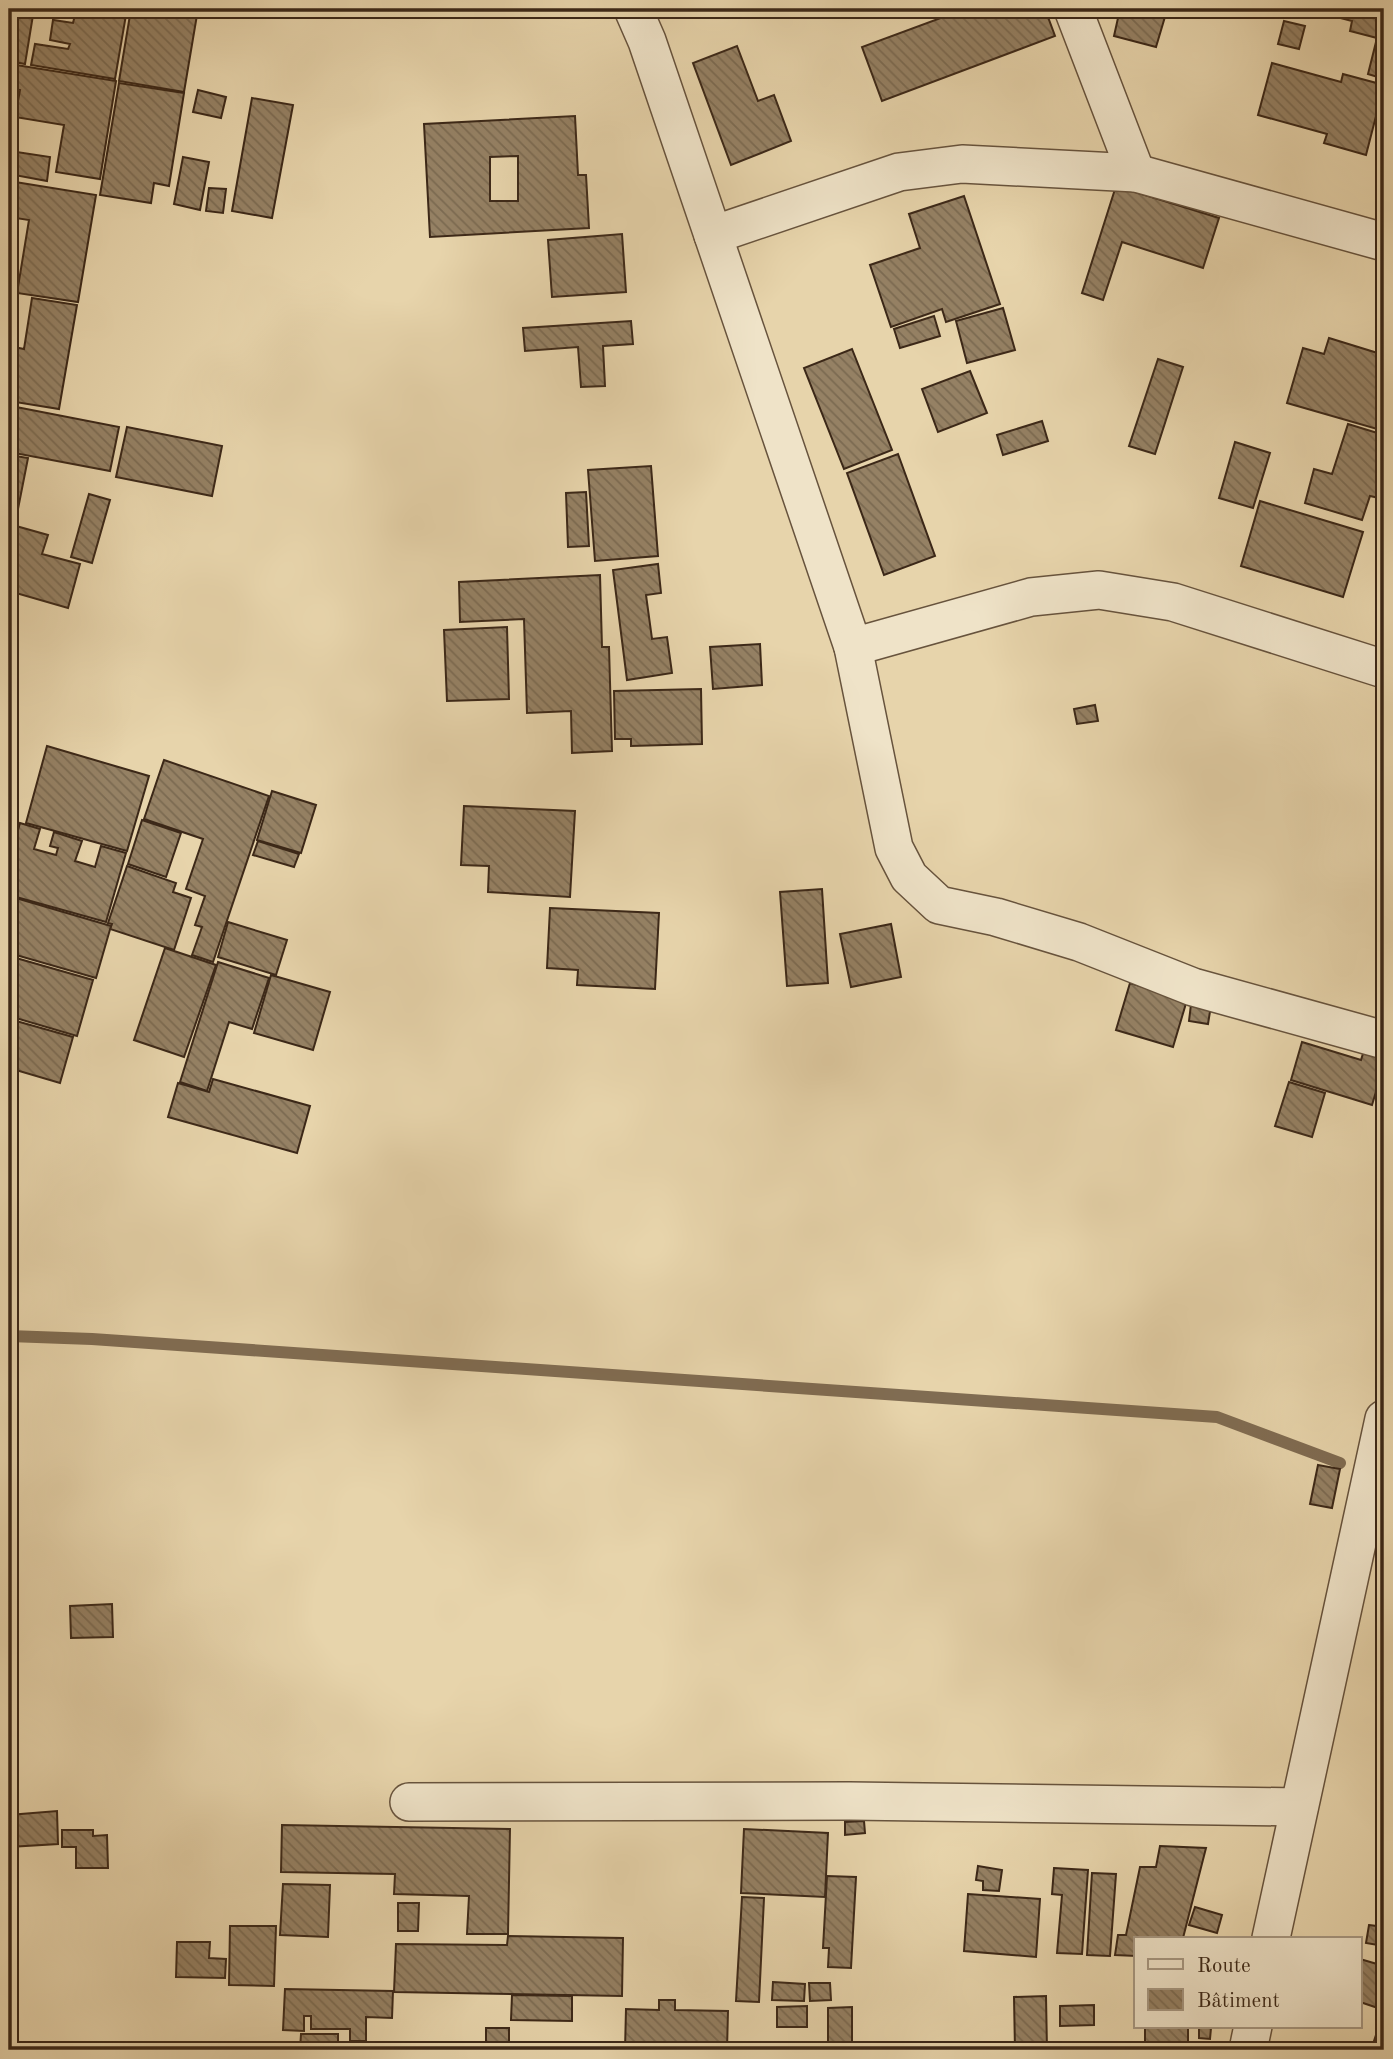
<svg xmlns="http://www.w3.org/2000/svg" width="1393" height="2059" font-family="'Old Standard TT',serif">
<defs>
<pattern id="building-back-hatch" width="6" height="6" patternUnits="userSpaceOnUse" patternTransform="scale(1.75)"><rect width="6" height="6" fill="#958164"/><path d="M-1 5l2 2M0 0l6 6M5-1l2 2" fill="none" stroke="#7b6a51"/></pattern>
</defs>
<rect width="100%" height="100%" fill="#e7d4ab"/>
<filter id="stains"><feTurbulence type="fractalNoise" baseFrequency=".00286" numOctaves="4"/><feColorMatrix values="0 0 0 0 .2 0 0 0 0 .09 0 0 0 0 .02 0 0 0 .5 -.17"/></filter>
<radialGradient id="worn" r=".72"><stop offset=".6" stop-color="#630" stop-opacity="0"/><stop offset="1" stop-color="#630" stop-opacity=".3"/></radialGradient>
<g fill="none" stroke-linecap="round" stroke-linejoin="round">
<polyline stroke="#806c52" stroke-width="12" points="9,1336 92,1339 1217,1417 1340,1463"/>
</g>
<g fill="url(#building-back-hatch)" stroke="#3c2818" stroke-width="2" fill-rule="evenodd">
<polygon points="9,9 34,9 25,64 9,61"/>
<polygon points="51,9 127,9 115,79 31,65 35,44 68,49 70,44 50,40 53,20 73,23 75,15 50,12"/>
<polygon points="131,9 198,9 184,92 119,81"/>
<polygon points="965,9 1045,9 1055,36 882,101 862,47"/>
<polygon points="1120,9 1167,10 1156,47 1114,36"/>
<polygon points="1306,9 1384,9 1384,79 1368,74 1377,38 1350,31 1352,21"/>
<polygon points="1284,21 1305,26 1299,49 1278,44"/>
<polygon points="737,46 758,101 774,95 791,141 731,165 693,63"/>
<polygon points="1272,63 1341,82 1343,74 1384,85 1366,155 1324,143 1327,134 1258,115"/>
<polygon points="10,64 116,81 100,179 56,172 64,125 15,117 20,90 9,88"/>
<polygon points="119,83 184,93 169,186 154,183 151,203 100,195"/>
<polygon points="198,90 226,97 221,118 193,112"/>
<polygon points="252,98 293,105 272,218 232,211"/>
<path d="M 575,116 L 578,175 L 586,175 L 589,228 L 430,237 L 424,124 ZM 518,156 L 518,201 L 490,201 L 490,157 Z"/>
<polygon points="10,151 50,157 47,181 9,174"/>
<polygon points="183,157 209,162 200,210 174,204"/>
<polygon points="9,181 96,195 78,302 17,293 29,220 9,217"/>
<polygon points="1116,186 1219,218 1203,268 1122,242 1103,300 1082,293"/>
<polygon points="209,188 226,189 223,213 206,211"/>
<polygon points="964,196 1000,304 946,322 942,309 891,327 870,265 920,248 909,214"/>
<polygon points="622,234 626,292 552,297 548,240"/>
<polygon points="32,298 77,305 59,409 9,401 9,346 24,349"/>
<polygon points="1003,308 1015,350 967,363 956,321"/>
<polygon points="934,316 940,336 900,348 894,329"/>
<polygon points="631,321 633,344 603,346 605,386 581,387 578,347 525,351 523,328"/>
<polygon points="1329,338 1384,355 1380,371 1384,373 1384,431 1287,403 1303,348 1324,354"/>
<polygon points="852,349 892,450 844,469 804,368"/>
<polygon points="1158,359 1183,367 1155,454 1129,446"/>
<polygon points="970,371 987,413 938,432 922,389"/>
<polygon points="11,406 119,427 110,471 9,452"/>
<polygon points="1042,421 1048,441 1003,455 997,435"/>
<polygon points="1348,424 1384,435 1384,482 1379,498 1370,496 1362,520 1305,503 1314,469 1332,474"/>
<polygon points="127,427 222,446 212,496 116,477"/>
<polygon points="1235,442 1270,453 1253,508 1219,498"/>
<polygon points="898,454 935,556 884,575 847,473"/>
<polygon points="9,455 28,458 17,514 9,512"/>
<polygon points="651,466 658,556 595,561 588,470"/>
<polygon points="586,492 589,546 568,547 566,493"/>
<polygon points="89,494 110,500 92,563 71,557"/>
<polygon points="1260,501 1363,532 1343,597 1241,566"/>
<polygon points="9,524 48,535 42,554 80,564 68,608 9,591"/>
<polygon points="658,564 661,593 646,595 652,639 667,637 672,673 627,680 613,570"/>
<polygon points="600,575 602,647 609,647 612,751 572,753 571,711 527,713 524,619 460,622 459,582"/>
<polygon points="507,627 509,699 447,701 444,630"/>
<polygon points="760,644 762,685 713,689 710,647"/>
<polygon points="701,689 702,744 631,746 631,739 615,739 614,691"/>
<polygon points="1095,705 1098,721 1077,724 1074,709"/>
<polygon points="47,746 149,776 127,851 26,823"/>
<polygon points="164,760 269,796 213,962 192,955 202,927 195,925 205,896 186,889 203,839 144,819"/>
<polygon points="272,791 316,805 301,853 257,840"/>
<polygon points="464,806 575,811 570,897 488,892 489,866 461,865"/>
<polygon points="142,820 181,833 166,877 128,864"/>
<polygon points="20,823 40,829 34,849 56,855 58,848 50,846 54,832 82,841 75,861 95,867 101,846 126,853 106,922 9,895 9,861"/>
<polygon points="258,841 299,854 294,867 253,855"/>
<polygon points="127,866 176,883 173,892 191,898 174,950 110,929 112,924 108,923"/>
<polygon points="822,889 828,983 787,986 780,892"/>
<polygon points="9,896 111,926 96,978 9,953"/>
<polygon points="550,908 659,913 655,989 577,985 578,970 547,968"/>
<polygon points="228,922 287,940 276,975 218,957"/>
<polygon points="891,924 901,977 851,987 840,934"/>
<polygon points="165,948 216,965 184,1057 134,1040"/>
<polygon points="9,956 93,980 77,1036 9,1016"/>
<polygon points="218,962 269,978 252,1029 229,1022 207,1091 180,1082"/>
<polygon points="271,975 330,992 313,1050 254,1033"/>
<polygon points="1130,983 1187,1000 1173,1047 1116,1030"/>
<polygon points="1192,996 1212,999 1208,1024 1189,1021"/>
<polygon points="9,1019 73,1037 60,1083 9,1068"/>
<polygon points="1302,1042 1361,1060 1366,1044 1384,1050 1384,1065 1372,1105 1291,1080"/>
<polygon points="213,1079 310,1106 297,1153 168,1117 178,1083 209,1092"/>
<polygon points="1289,1082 1325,1093 1312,1137 1275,1126"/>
<polygon points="1318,1465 1340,1469 1332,1508 1310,1504"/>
<polygon points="112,1604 113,1637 71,1638 70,1606"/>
<polygon points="57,1811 58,1844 9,1847 14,1927 9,1928 9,1815"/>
<polygon points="864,1821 865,1833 845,1835 845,1822"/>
<polygon points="282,1825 510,1829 508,1934 467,1934 469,1896 394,1894 395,1874 281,1872"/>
<polygon points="744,1829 828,1833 825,1897 741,1893"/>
<polygon points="62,1830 93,1830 93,1836 107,1835 108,1868 76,1868 76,1847 62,1847"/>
<polygon points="1160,1846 1206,1848 1183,1938 1136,1938 1136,1956 1115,1955 1118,1935 1126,1935 1140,1867 1156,1867"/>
<polygon points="978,1866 1002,1870 999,1891 983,1890 983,1881 976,1880"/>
<polygon points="1054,1868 1088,1870 1082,1954 1057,1953 1062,1895 1052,1894"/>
<polygon points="1092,1873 1116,1874 1110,1956 1087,1955"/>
<polygon points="827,1876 856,1877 851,1968 828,1967 829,1948 823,1948"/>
<polygon points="283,1884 330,1885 328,1937 280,1935"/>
<polygon points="968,1894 1040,1899 1036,1957 964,1951"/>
<polygon points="742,1897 764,1898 759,2002 736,2001"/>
<polygon points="398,1903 419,1903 418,1931 398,1931"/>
<polygon points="1195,1907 1222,1915 1217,1933 1189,1925"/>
<polygon points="1369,1925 1384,1927 1384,1946 1366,1943"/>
<polygon points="230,1926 276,1926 274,1986 229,1985"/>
<polygon points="508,1936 623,1938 622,1996 394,1992 396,1944 507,1945"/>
<polygon points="177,1942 210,1942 209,1958 226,1959 225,1978 176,1977"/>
<polygon points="1360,1959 1384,1966 1384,2010 1360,2002"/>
<polygon points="773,1982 805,1984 804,2001 772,2000"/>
<polygon points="809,1983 830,1983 831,2000 810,2001"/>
<polygon points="285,1989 393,1991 392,2018 366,2017 366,2041 350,2041 350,2029 311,2029 311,2016 304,2016 304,2031 283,2030"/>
<polygon points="512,1995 572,1996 572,2021 511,2020"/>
<polygon points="1046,1996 1047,2050 1015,2050 1014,1997"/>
<polygon points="659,2000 675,2000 675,2010 728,2011 727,2050 625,2050 626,2009 659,2010"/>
<polygon points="1094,2005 1094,2025 1060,2026 1060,2006"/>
<polygon points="807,2006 807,2027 777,2027 777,2007"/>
<polygon points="852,2007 852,2050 828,2050 828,2008"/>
<polygon points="1383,2014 1384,2050 1371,2050"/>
<rect x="1145" y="2026" width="43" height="24"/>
<rect x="486" y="2028" width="23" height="22"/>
<polygon points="1199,2028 1211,2028 1210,2039 1199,2038"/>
<polygon points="301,2034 338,2034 338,2050 300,2050"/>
</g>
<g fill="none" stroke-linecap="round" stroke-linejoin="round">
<g stroke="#67533d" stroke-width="40">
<g id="minor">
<polyline points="633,9 647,41 853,647 894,848 909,877 939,905 996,917 1079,942 1193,987 1384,1040"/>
<polyline points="1073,9 1136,173"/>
<polyline points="713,235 899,172 962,164 1136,173 1384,242"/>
<polyline points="853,647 1031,597 1099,590 1173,602 1384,669"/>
<polyline points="409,1802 849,1801 1299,1807"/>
<polyline points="1271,1938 1384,1419"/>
<polyline points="1248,2050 1253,2026"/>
</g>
</g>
<use href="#minor" stroke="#efe3c8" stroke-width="37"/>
</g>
<rect width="1393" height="2059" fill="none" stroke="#e7d4ab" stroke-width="35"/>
<rect x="10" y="10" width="1372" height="2038" fill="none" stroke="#3c2818" stroke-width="3.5"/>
<rect x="18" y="18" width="1358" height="2024" fill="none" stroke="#3c2818" stroke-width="2"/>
<rect x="1134" y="1937" width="228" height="91" fill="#efe3c8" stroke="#a79882" stroke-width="2"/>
<rect x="1148" y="1959" width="35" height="10" fill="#efe3c8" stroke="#a79882" stroke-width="2"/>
<text x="1197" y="1972" font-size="21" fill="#3c2818">Route</text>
<rect x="1148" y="1989" width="35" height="21" fill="url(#building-back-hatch)" stroke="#a79882" stroke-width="2"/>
<text x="1197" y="2007" font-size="21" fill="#3c2818">Bâtiment</text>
<rect width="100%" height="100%" filter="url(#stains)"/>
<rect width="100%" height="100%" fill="url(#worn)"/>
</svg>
